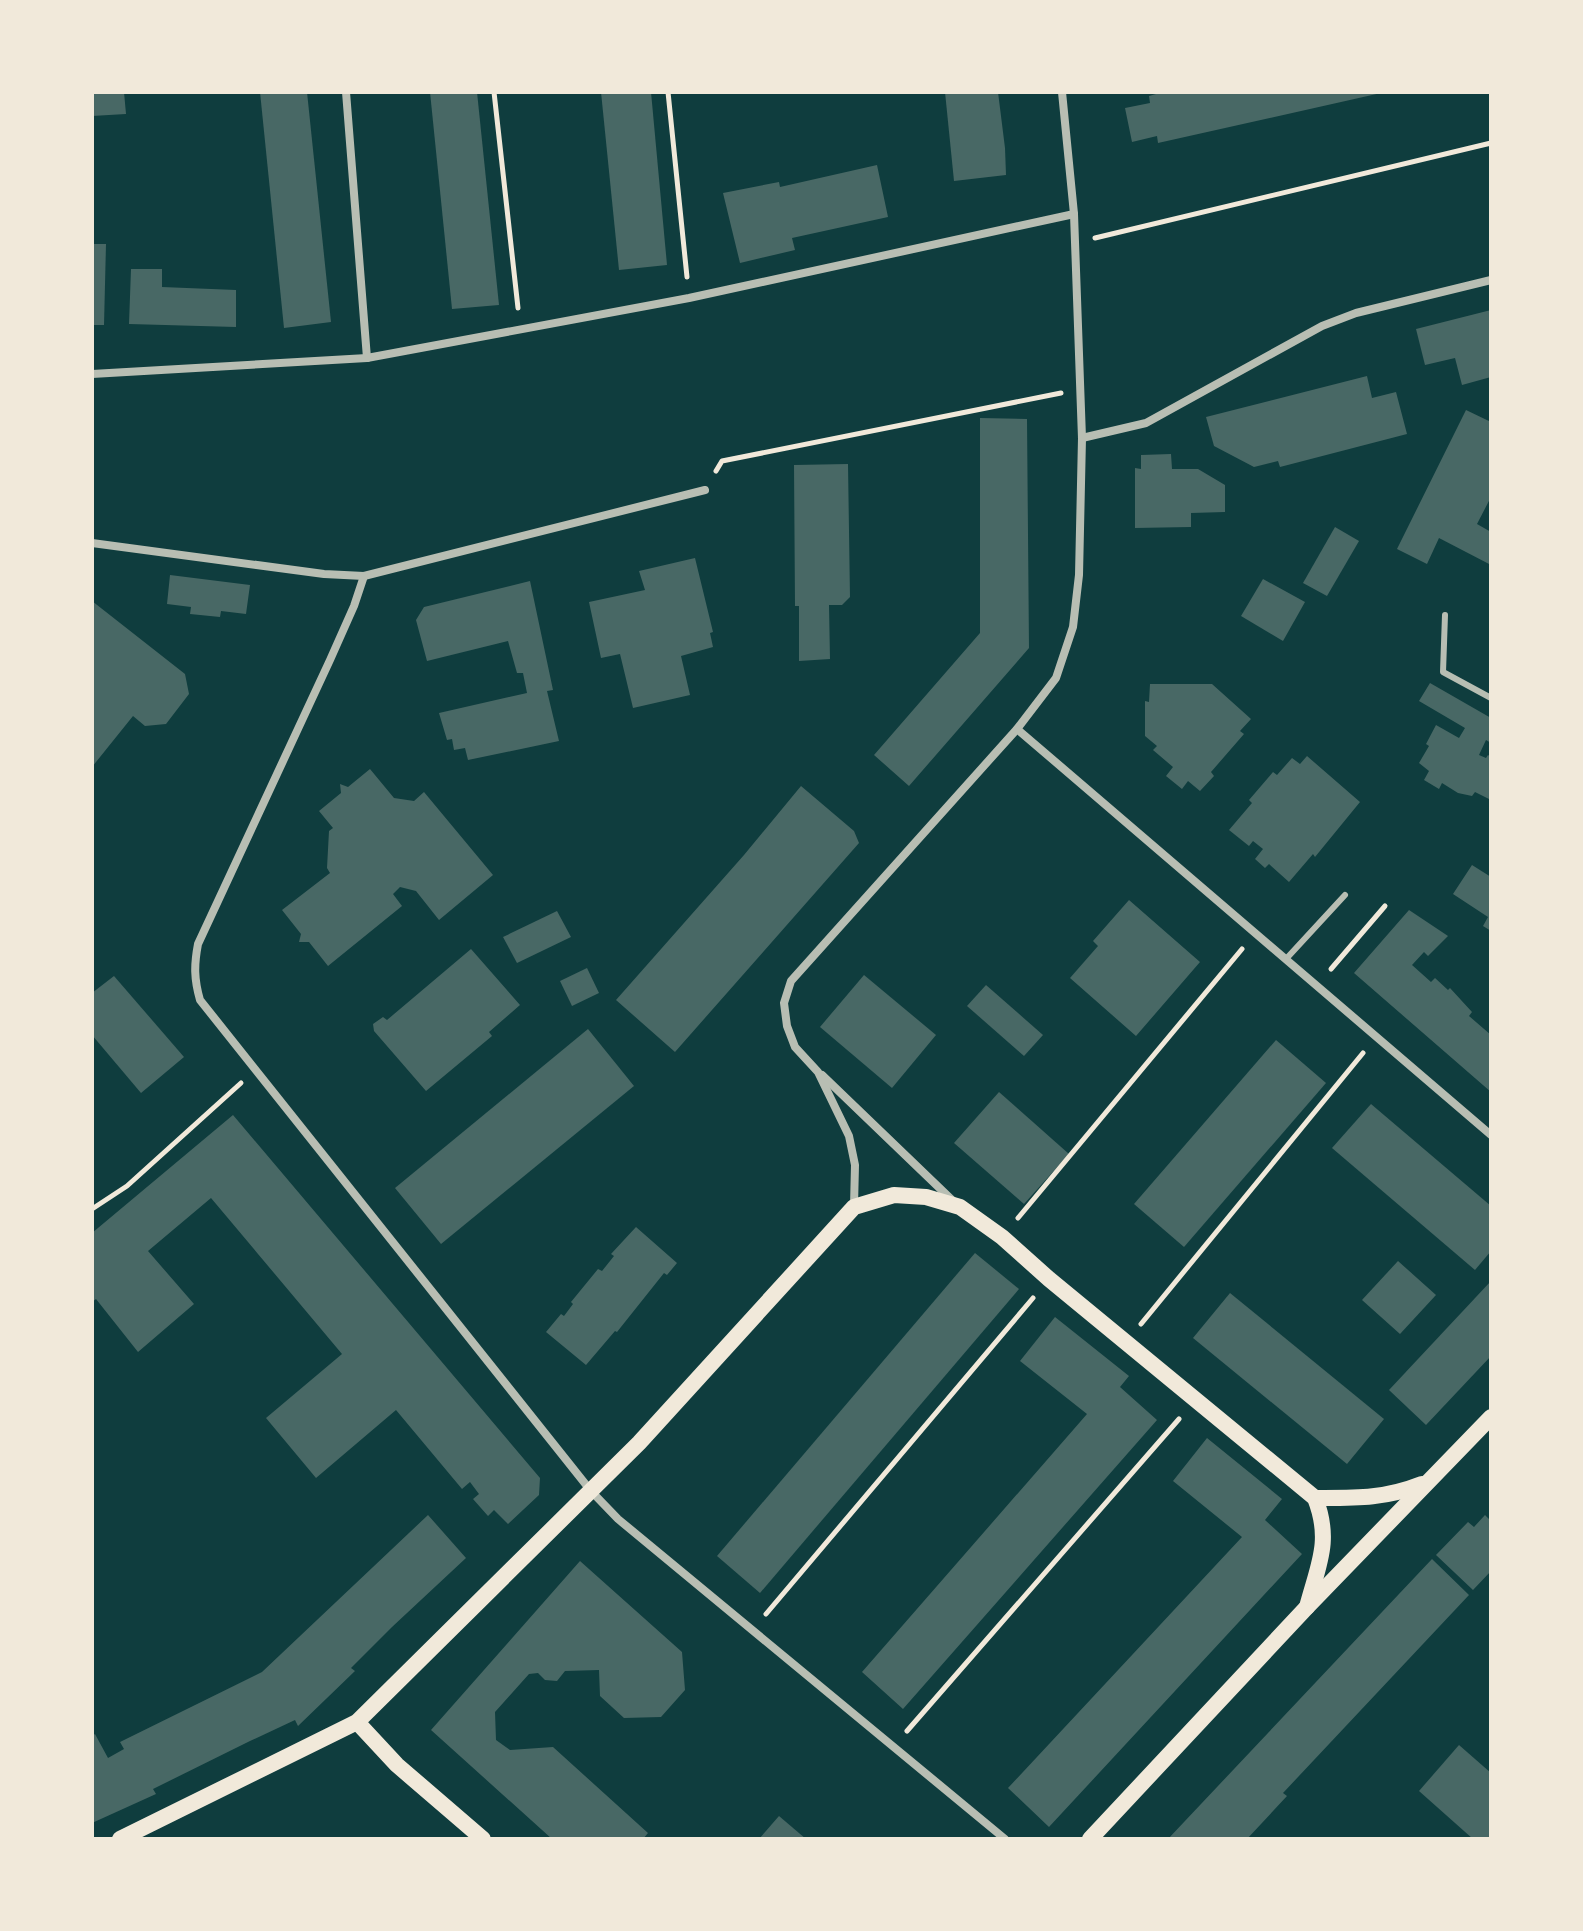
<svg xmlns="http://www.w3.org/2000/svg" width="1583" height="1931" font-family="'Fira Sans Condensed',sans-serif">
<rect width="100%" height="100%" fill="#0f3d3e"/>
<g fill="#486865">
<polygon points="92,92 124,92 126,114 92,116"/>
<polygon points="260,92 307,92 331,322 284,328"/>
<polygon points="430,92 477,92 499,305 452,309"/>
<polygon points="601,92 651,92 667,265 619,270"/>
<polygon points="945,92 998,92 1005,148 1006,175 954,181"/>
<polygon points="1163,92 1380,92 1381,93 1158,143 1157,136 1132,142 1125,108 1150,103 1149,96"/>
<polygon points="877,165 888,217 792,238 795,250 740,263 723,193 779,182 780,187"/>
<polygon points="92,244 106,244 104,325 92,325"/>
<polygon points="131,269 162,269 162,287 236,290 236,327 129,324"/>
<polygon points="1491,310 1491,377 1462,385 1455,358 1425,365 1416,329"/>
<polygon points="1367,376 1372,398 1396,392 1407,434 1280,467 1278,461 1254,467 1214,446 1206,417"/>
<polygon points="1466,410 1491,422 1491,497 1477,524 1491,532 1491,565 1439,538 1427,564 1397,549"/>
<polygon points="980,418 1027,419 1029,648 909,786 874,755 980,633"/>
<polygon points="1171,454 1172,469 1198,469 1225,485 1225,512 1191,513 1191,527 1135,528 1135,468 1141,469 1141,455"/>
<polygon points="848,464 850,597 842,605 829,605 830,659 799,661 799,606 795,606 794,465"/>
<polygon points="1335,527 1359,541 1327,596 1303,583"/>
<polygon points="695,558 713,632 710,633 713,647 681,656 690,695 633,708 620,654 601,658 589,602 645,590 639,571"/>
<polygon points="170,575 250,585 246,614 221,611 220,617 190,614 191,607 167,604"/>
<polygon points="1263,579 1305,602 1283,641 1241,616"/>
<polygon points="530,581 553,690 547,691 559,741 468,760 465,748 454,750 452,739 447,740 439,713 527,693 523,673 517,673 508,641 427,661 416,620 424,607"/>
<polygon points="92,601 185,674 189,694 166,724 145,726 133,716 92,767"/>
<polygon points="1430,683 1491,718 1491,743 1486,740 1479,755 1486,758 1488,755 1491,757 1491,800 1475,792 1472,796 1458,793 1442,783 1439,789 1424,780 1429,771 1419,763 1429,746 1426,744 1436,725 1459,738 1465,728 1419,701"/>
<polygon points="1150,684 1212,684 1251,719 1240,731 1244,734 1211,772 1214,776 1200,791 1188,781 1182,789 1166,776 1173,767 1153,750 1157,746 1145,736 1145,701 1149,702"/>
<polygon points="1307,756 1360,802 1315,857 1313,854 1289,882 1269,864 1265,868 1255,859 1263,849 1253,841 1249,846 1229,830 1252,803 1249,800 1273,772 1277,775 1292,758 1300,764"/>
<polygon points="370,769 394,798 414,801 424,792 493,875 439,920 416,891 400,887 393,894 402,906 328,966 309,942 299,942 301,934 282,910 330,873 327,868 329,831 333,828 319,811 341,793 340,784 348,787"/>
<polygon points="801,786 854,831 859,843 675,1052 616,1000 744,855"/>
<polygon points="1472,865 1491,877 1491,931 1483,926 1488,917 1453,894"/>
<polygon points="1129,900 1200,962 1136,1036 1070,978 1098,946 1093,941"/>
<polygon points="1409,910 1448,936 1428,956 1424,952 1412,965 1431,982 1435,978 1448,990 1450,988 1472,1012 1469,1016 1491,1035 1491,1092 1354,973"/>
<polygon points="557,911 571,937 517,963 503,937"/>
<polygon points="471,949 520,1005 489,1032 492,1036 426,1091 374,1031 373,1024 383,1017 387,1020"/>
<polygon points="587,968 599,993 572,1006 560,981"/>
<polygon points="864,975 936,1035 892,1088 820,1027"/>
<polygon points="114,976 184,1057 141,1093 92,1035 92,993"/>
<polygon points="986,985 1043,1035 1024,1056 967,1006"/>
<polygon points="588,1029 634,1086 441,1244 395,1188"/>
<polygon points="1276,1040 1326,1083 1184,1247 1134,1204"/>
<polygon points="999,1092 1069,1154 1024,1204 954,1143"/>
<polygon points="1371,1104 1491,1206 1491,1251 1475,1270 1332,1148"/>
<polygon points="233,1115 540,1478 539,1495 508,1524 494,1510 488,1516 473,1499 479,1494 470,1482 462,1489 396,1410 316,1478 266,1418 342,1354 211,1198 148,1251 194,1304 138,1352 96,1299 92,1302 92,1233"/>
<polygon points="636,1227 677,1263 667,1275 664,1273 617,1332 615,1331 586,1365 546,1332 561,1314 564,1316 573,1304 571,1302 598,1269 602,1271 614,1256 611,1254"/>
<polygon points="975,1253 1019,1289 760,1593 717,1556"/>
<polygon points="1398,1261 1436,1295 1400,1334 1362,1300"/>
<polygon points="1491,1281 1491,1356 1426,1425 1389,1390"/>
<polygon points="1230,1293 1384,1419 1347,1464 1193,1338"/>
<polygon points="1055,1317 1129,1376 1120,1387 1157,1420 903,1709 862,1672 1087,1414 1020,1361"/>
<polygon points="1207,1438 1282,1499 1265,1520 1302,1554 1049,1827 1008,1788 1242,1537 1173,1481"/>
<polygon points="428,1515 466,1558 392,1627 351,1668 355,1671 298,1726 295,1720 250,1741 153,1789 156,1794 92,1823 92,1736 95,1734 108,1758 124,1749 120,1742 262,1672"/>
<polygon points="1485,1515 1491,1521 1491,1571 1473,1590 1436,1555 1468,1522 1474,1527"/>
<polygon points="1432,1559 1469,1595 1283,1793 1287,1796 1247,1839 1168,1839"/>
<polygon points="580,1561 682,1652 685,1690 661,1717 624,1718 600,1696 599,1670 565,1671 557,1681 545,1680 538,1673 529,1674 495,1712 496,1740 510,1750 553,1747 648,1833 643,1839 552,1839 431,1730"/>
<polygon points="1459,1745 1491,1773 1491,1839 1473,1839 1419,1791"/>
<polygon points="779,1816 806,1839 759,1839"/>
</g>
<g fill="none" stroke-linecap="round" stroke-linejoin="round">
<g stroke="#f1e9da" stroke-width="5">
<polyline points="494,92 518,308"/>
<polyline points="668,92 687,277"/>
<polyline points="1095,238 1491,143"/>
<polyline points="716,471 722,461 1061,393"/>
<polyline points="1331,969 1385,906"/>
<polyline points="92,1209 127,1186 241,1083"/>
<polyline points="1018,1218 1242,949"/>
<polyline points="1141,1324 1363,1053"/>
<polyline points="766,1614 1033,1298"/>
<polyline points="907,1731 1179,1419"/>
</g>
<g stroke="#b8beb3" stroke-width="6">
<polyline points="1445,615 1443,672 1491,698"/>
<polyline points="1286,959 1345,895"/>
</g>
<g stroke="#b8beb3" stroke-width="8">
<polyline points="346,92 367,358"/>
<polyline points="92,374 367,358 689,298 1074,214"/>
<polyline points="1082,438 1146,423 1322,326 1356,313 1491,280"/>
<polyline points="92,543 324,574 364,576 705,490"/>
<path d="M 364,576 L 354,606 L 330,660 L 198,944 C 194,965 194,979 200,1000 L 591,1491 L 618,1519 L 1005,1839"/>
<polyline points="1017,729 1491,1135"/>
<polyline points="822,1075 953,1201"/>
<polyline points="854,1206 855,1165 849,1136 818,1072 795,1047 787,1026 784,1003 791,981 1017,729 1056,678 1073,627 1079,575 1082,438 1074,214 1062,92"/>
</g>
<g stroke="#f1e9da" stroke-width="16">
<path d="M 1315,1498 C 1356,1498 1384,1499 1422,1484"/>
<polyline points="357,1722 397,1765 483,1839"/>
<path d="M 120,1839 L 357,1722 L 639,1443 L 854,1207 L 894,1195 L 926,1197 L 960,1207 L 1002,1237 L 1049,1279 L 1315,1498 C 1332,1541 1318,1565 1307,1607"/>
<polyline points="1090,1839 1307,1607 1491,1417"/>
</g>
</g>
<rect width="1583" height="1931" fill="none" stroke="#f1e9da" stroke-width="188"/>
</svg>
